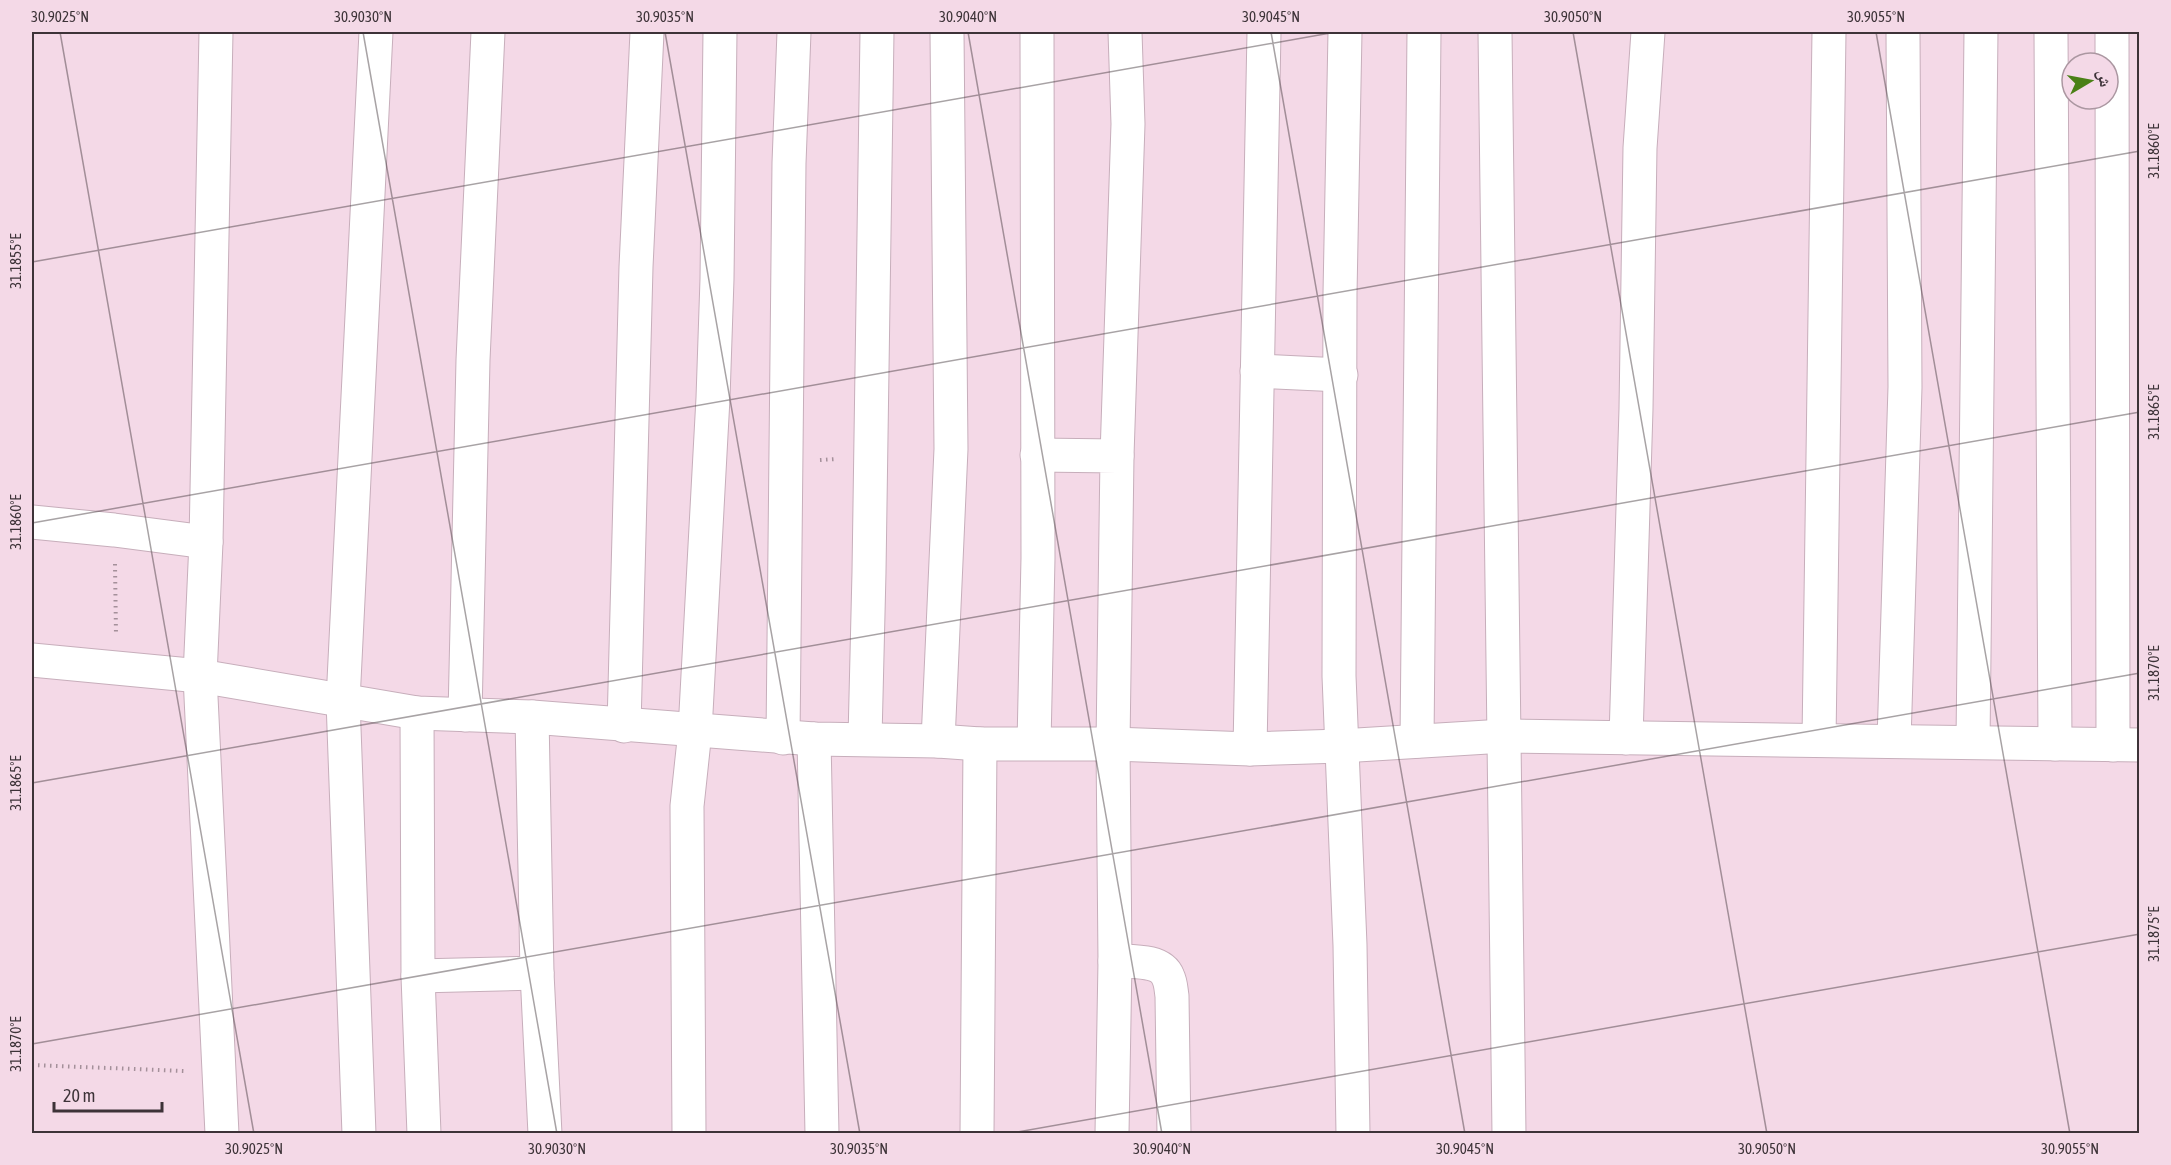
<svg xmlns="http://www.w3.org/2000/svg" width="2171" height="1165" font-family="'Asap Condensed','Noto Naskh Arabic',sans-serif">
<rect width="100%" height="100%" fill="#f4d9e7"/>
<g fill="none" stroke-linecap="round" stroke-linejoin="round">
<g stroke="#c7aebb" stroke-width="35">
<g id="minor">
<polyline points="216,32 206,542 200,676 222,1134"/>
<polyline points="1345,32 1340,294 1339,676 1350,945 1353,1134"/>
<polyline points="1495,32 1509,1134"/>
<polyline points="2051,32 2055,744"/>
<polyline points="2112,32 2113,745"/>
<polyline points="1257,371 1341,375"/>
<polyline points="1037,455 1117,456 1113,744 1115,961 1112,1134"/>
<polyline points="1117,456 1128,124 1125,32"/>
<polyline points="32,522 114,530 206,542"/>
<polyline points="32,660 200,676 417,713 532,717 814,739 938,741 980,744 1113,744 1250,749 1341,746 1504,736 2140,745"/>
<polyline points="417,713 418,976 424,1134"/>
<polyline points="465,715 473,360 488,32"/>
<polyline points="532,717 537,973 545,1134"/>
<polyline points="624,726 636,267 647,32"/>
<polyline points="783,738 789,163 794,32"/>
<polyline points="865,738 869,572 877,32"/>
<polyline points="1626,738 1636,409 1640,148 1648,32"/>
<polyline points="814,739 822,1134"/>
<polyline points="1819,740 1829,32"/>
<polyline points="938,741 951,449 947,32"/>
<polyline points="1417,741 1424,32"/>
<polyline points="1894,741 1905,387 1903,32"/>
<polyline points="1973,742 1981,32"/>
<polyline points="1034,743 1038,558 1037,32"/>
<polyline points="1250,749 1264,32"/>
<path d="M 1115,961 C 1131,962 1161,959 1168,977 C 1171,983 1171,990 1172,996 L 1174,1134"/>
<polyline points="418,976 537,973"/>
<polyline points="359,1134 343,701 376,32"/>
<polyline points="689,1134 687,806 695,731 713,398 717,279 720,32"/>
<polyline points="977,1134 980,744"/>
</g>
</g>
<g stroke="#a4909a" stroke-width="4" stroke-dasharray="1.5 4.5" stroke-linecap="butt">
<polyline points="820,460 836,459"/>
<polyline points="115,564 116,635"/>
<polyline points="32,1065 184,1071"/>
</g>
<use href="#minor" stroke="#fff" stroke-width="33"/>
</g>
<path fill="none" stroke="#3d3338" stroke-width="1.5" stroke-opacity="0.45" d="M 60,32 L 254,1134M 363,32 L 557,1134M 665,32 L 860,1134M 968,32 L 1162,1134M 1271,32 L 1465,1134M 1573,32 L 1767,1134M 1876,32 L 2070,1134M 32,262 L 1336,32M 32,523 L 2140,151M 32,783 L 2140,412M 32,1044 L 2140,673M 1006,1134 L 2140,934"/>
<rect width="2171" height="1165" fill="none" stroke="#f4d9e7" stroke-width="66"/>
<g transform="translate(2090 81) rotate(80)"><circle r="28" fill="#f4d9e7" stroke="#ab97a1" stroke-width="1.5"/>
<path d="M0-4.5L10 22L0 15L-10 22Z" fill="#4a8016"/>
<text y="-9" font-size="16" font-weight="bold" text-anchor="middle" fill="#3d3338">ش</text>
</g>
<path d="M54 1102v9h108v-9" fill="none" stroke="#3d3338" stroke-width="3"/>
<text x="63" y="1102" font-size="18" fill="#3d3338" stroke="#f4d9e7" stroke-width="4.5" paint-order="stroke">20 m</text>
<rect x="33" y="33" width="2105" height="1099" fill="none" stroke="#3d3338" stroke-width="2"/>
<g font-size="15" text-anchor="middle" fill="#3d3338">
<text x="60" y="22">30.9025°N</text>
<text x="363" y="22">30.9030°N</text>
<text x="665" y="22">30.9035°N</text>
<text x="968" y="22">30.9040°N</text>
<text x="1271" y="22">30.9045°N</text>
<text x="1573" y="22">30.9050°N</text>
<text x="1876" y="22">30.9055°N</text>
<text transform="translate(2154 151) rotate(-90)" y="5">31.1860°E</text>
<text transform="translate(16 261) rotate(-90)" y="5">31.1855°E</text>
<text transform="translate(2154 412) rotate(-90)" y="5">31.1865°E</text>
<text transform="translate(16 522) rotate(-90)" y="5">31.1860°E</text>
<text transform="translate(2154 673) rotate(-90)" y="5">31.1870°E</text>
<text transform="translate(16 783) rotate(-90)" y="5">31.1865°E</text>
<text transform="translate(2154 934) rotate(-90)" y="5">31.1875°E</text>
<text transform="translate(16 1044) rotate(-90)" y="5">31.1870°E</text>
<text x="254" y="1154">30.9025°N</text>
<text x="557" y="1154">30.9030°N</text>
<text x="859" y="1154">30.9035°N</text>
<text x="1162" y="1154">30.9040°N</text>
<text x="1465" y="1154">30.9045°N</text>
<text x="1767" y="1154">30.9050°N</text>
<text x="2070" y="1154">30.9055°N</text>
</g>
</svg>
